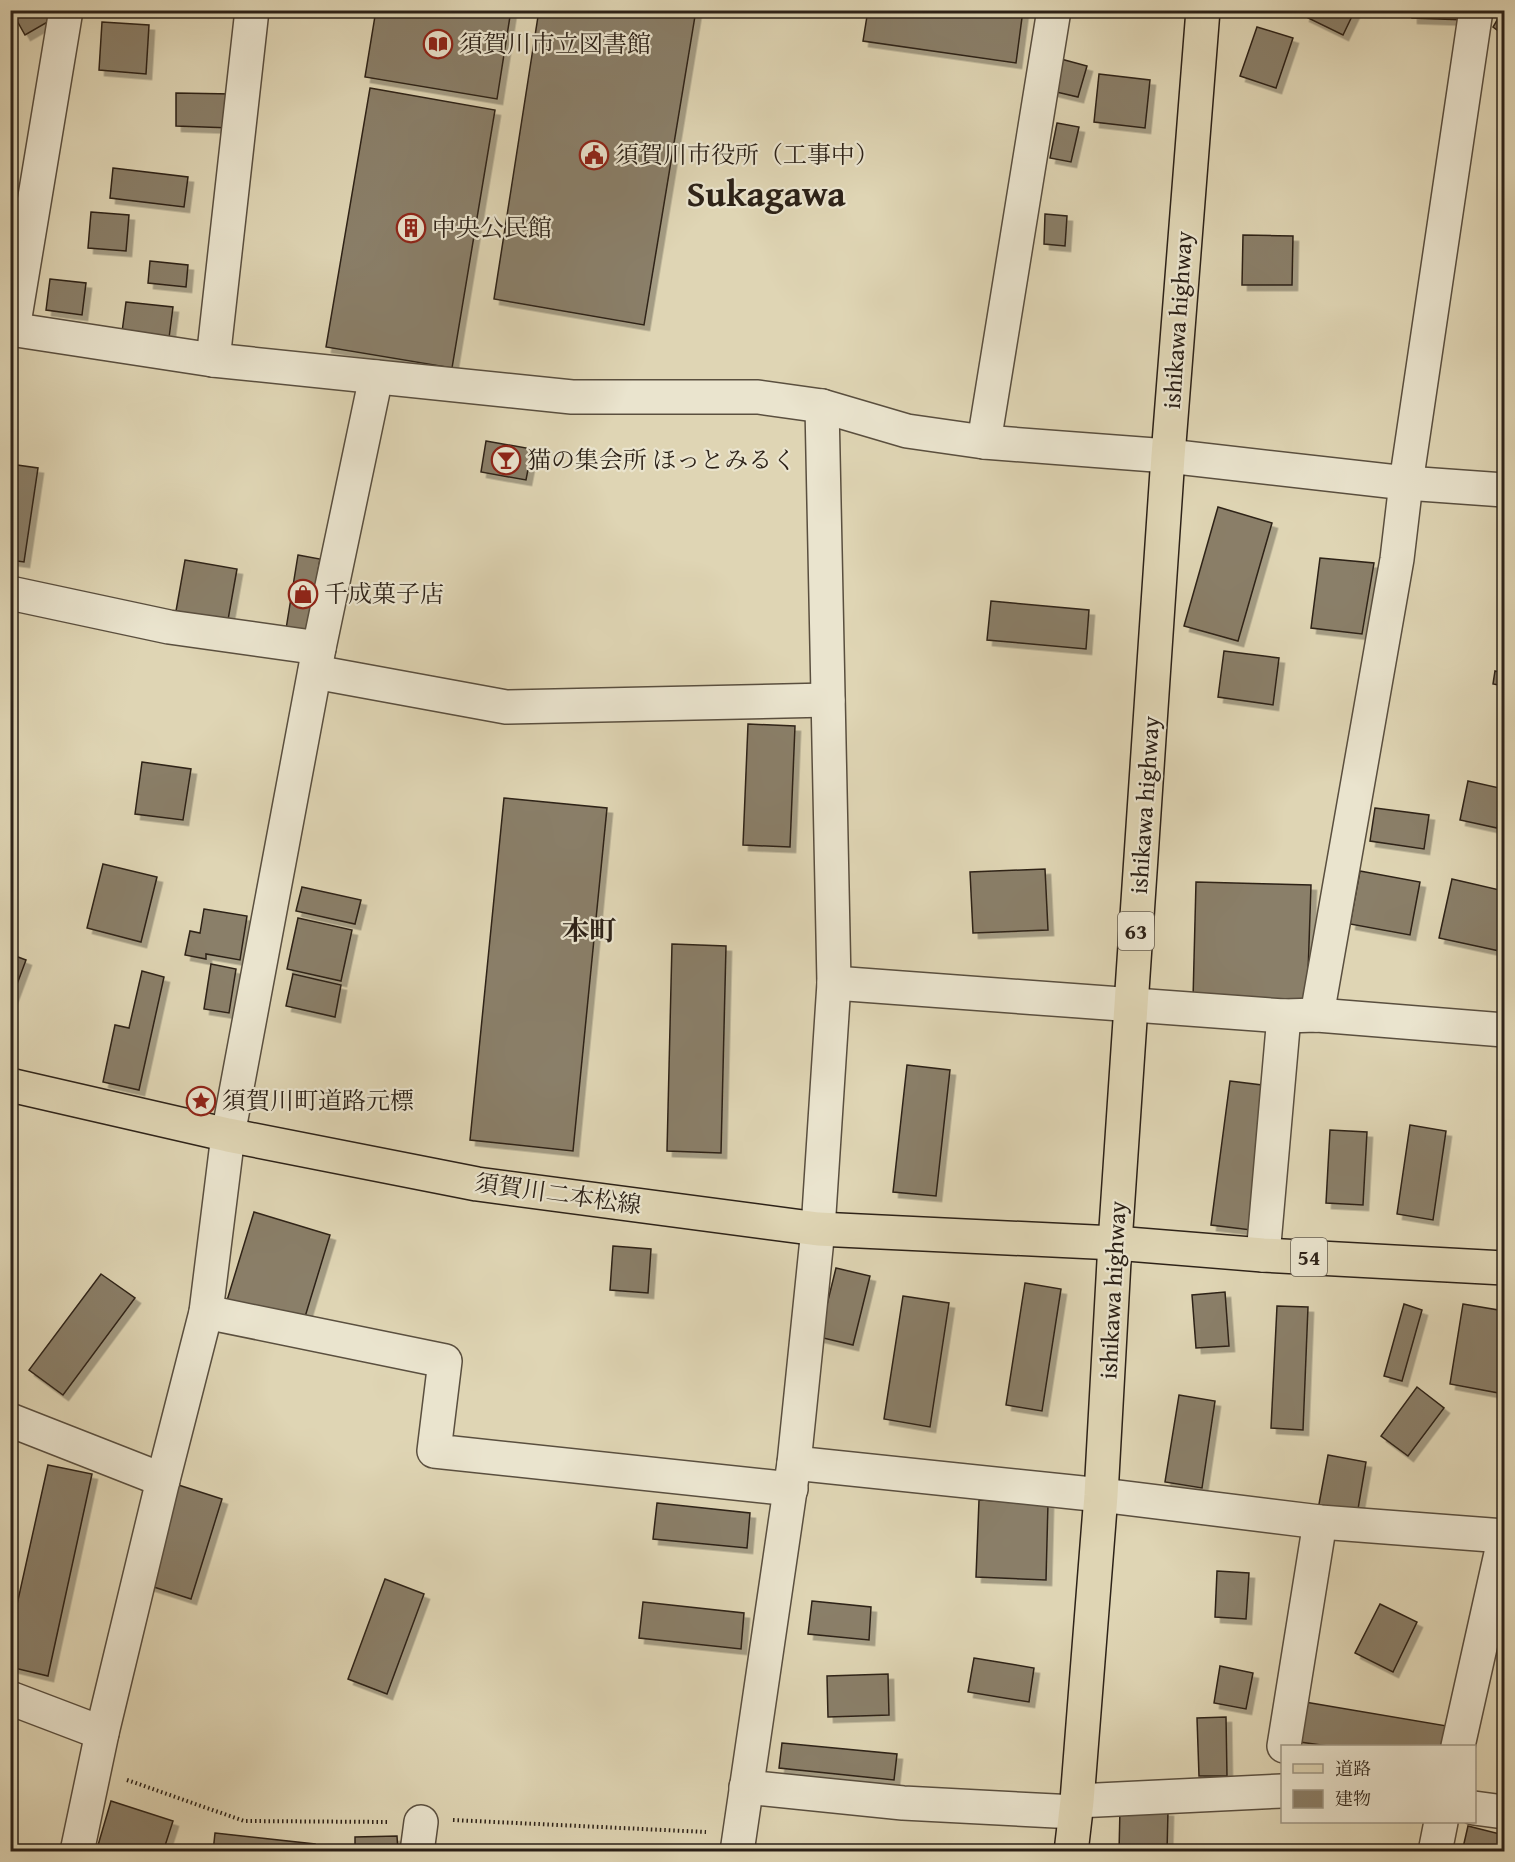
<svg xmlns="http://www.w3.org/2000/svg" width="1515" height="1862" font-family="'Gentium Book Plus','Noto Serif JP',serif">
<defs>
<filter id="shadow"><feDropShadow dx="5.5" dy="5.5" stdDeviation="0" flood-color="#0004"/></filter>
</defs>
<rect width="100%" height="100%" fill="#dfd5b4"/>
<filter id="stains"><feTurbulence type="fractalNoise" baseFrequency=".00333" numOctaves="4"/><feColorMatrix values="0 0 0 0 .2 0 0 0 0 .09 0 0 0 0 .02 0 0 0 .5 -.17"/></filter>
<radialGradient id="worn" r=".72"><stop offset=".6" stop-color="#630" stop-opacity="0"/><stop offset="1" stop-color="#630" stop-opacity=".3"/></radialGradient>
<g fill="#8a7f69" stroke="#2d2218" stroke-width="1.5" filter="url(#shadow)">
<polygon points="11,10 55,10 58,16 25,35"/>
<polygon points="376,10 511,10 497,99 365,77"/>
<polygon points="539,10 696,10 644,325 494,299"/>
<polygon points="868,10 1023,10 1016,63 863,41"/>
<polygon points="1307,10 1355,10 1343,35 1304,16"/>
<polygon points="1412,10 1465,10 1465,20 1412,18"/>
<polygon points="1503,10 1504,10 1504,35 1493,27"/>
<polygon points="102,22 149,25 146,74 99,70"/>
<polygon points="1257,27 1293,38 1276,88 1240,76"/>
<polygon points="1061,59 1087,66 1078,97 1052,91"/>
<polygon points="1099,74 1150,80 1145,128 1094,122"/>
<polygon points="370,88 495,110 452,368 326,347"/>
<polygon points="176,93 232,94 231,128 176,126"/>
<polygon points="1057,123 1079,127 1071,162 1050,158"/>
<polygon points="113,168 188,177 184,207 110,198"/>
<polygon points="91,212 129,215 126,251 88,248"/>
<polygon points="1045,214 1067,216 1065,246 1044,244"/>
<polygon points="1243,235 1293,236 1292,285 1242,285"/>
<polygon points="150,261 188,265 186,287 148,283"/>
<polygon points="50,279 86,283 82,315 46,310"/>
<polygon points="126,302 173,307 169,338 122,332"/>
<polygon points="486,441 532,449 526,480 481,472"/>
<polygon points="10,464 38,468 24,562 10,560"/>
<polygon points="1218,507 1272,523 1238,641 1184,626"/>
<polygon points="298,555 320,559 308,632 286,629"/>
<polygon points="1320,558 1374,563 1362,634 1311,628"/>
<polygon points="185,560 237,569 228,620 176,611"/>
<polygon points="991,601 1089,610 1086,649 987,640"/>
<polygon points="1224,651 1279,658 1273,705 1218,697"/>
<polygon points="1495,671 1504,673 1504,686 1493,684"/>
<polygon points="748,724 795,726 790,847 743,845"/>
<polygon points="142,762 191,769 183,820 135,814"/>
<polygon points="1468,781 1504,789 1504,797 1497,828 1460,820"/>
<polygon points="504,798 607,808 573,1151 470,1140"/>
<polygon points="1375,808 1429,815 1424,849 1370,841"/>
<polygon points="103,864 157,877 141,942 87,928"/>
<polygon points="1045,869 1048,930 973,933 970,872"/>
<polygon points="1360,871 1420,882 1410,935 1350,924"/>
<polygon points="1452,879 1504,891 1504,952 1439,938"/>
<polygon points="1196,882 1311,885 1307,1003 1193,999"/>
<polygon points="302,887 361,900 355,924 296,911"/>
<polygon points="204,909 247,916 240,960 206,954 206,959 185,955 190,931 200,933"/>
<polygon points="298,918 352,930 341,981 287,969"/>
<polygon points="672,944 726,946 721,1153 667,1151"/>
<polygon points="10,954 26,960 10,1003"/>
<polygon points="211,964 236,969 229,1013 204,1009"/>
<polygon points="142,971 164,977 139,1090 103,1082 115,1025 129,1028"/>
<polygon points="293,974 341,985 335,1017 286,1006"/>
<polygon points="907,1065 950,1070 936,1196 893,1192"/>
<polygon points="1230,1081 1270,1086 1251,1230 1211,1225"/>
<polygon points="1410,1125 1446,1131 1433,1220 1397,1214"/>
<polygon points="1330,1130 1367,1132 1363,1205 1326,1203"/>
<polygon points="254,1212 330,1235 301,1330 225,1307"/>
<polygon points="613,1246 651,1249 648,1293 610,1290"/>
<polygon points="836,1268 870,1276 853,1345 819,1337"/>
<polygon points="101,1274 135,1298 63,1395 29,1370"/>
<polygon points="1025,1283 1061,1289 1042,1411 1006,1405"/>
<polygon points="1225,1292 1229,1346 1196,1348 1192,1295"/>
<polygon points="903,1296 949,1303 930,1427 884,1419"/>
<polygon points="1404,1304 1422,1310 1402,1381 1384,1376"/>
<polygon points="1463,1304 1504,1311 1504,1394 1450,1384"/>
<polygon points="1277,1306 1308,1307 1303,1430 1271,1428"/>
<polygon points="1417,1387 1444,1408 1408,1456 1381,1436"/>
<polygon points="1179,1395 1215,1401 1202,1488 1165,1482"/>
<polygon points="1328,1455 1366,1462 1356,1521 1317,1515"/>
<polygon points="48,1465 92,1474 48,1676 10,1667 10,1636"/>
<polygon points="163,1480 222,1499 191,1599 132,1580"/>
<polygon points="979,1500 1048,1503 1046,1580 976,1577"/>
<polygon points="657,1503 750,1513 747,1548 653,1539"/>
<polygon points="1217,1571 1249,1573 1246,1619 1215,1617"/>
<polygon points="385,1579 424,1594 387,1694 348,1679"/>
<polygon points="812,1601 871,1607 869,1640 808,1634"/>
<polygon points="643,1602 744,1613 741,1649 639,1638"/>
<polygon points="1380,1604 1417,1622 1393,1672 1355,1653"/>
<polygon points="974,1658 1034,1668 1029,1702 968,1692"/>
<polygon points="1220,1666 1253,1673 1246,1709 1214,1703"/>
<polygon points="888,1674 889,1715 828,1717 827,1676"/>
<polygon points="1299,1701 1447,1726 1444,1746 1328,1746 1293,1741"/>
<polygon points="1226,1717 1227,1776 1199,1776 1197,1718"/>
<polygon points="782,1743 897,1754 894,1780 779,1768"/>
<polygon points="111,1801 173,1821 163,1852 96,1852"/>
<polygon points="1120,1809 1168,1811 1167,1852 1119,1852"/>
<polygon points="1468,1826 1504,1835 1504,1852 1462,1852"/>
<polygon points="215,1833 315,1844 315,1852 213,1852"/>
<polygon points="397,1836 398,1852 355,1852 355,1837"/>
</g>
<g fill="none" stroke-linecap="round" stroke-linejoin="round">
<g stroke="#5a4f3f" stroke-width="36">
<g id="minor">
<polyline points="10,329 213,360 572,397 758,397 822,406 907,431 984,442 1168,456 1406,483 1504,490"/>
<polyline points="13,329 66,10"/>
<polyline points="213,360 252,10"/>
<polyline points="984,442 1054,10"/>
<polyline points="10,593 169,627 319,648"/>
<polyline points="315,672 506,707 828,700"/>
<polyline points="834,983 1284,1016 1317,1015 1504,1030"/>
<polyline points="1317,1015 1397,559 1406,483 1476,10"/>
<polyline points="1263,1255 1284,1016"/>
<polyline points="206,1312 445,1361 434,1451 791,1489"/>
<polyline points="10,1420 163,1480"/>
<polyline points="794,1463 1101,1495 1320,1522 1504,1536"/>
<polyline points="10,1698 102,1733"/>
<polyline points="1284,1746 1320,1522"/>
<polyline points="1458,1746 1504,1540"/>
<polyline points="746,1787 903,1803 1075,1812"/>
<polyline points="1077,1801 1282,1791"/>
<polyline points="1474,1808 1504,1812"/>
<polyline points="77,1852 102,1733 163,1480 206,1312 228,1135 319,648 376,377"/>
<polyline points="417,1852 421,1822"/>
<polyline points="737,1852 794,1463 818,1229 834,983 822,406"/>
<polyline points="1435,1852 1441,1822"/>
</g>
</g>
<g stroke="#2d2218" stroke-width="36">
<g id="major">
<polyline points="10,1085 228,1135 477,1184 818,1229 1115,1243 1263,1255 1504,1268"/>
<polyline points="1071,1852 1077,1801 1101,1495 1115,1243 1168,456 1203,10"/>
</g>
</g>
<g stroke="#2d2218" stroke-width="4" stroke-dasharray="1.5 3" stroke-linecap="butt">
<polyline points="127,1780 244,1821 388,1822"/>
<polyline points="453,1820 706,1832"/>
</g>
<use href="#minor" stroke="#eae4ce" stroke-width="33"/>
<use href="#major" stroke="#dfd5b4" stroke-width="33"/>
</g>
<defs>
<g id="library-ring" transform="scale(1.5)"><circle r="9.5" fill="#eae4ce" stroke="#8f2418" stroke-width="1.5"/><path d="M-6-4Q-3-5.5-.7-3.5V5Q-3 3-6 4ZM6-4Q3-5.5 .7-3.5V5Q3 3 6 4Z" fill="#8f2418"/></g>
<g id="civic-ring" transform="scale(1.5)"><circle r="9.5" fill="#eae4ce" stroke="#8f2418" stroke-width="1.5"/><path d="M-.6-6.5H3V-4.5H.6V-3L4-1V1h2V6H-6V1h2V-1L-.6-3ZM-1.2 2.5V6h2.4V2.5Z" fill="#8f2418"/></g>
<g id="building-ring" transform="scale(1.5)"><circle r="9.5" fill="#eae4ce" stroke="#8f2418" stroke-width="1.5"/><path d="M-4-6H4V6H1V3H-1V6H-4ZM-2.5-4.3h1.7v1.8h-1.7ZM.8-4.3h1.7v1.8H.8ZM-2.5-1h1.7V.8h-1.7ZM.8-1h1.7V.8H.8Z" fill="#8f2418"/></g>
<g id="bar-ring" transform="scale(1.5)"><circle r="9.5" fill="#eae4ce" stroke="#8f2418" stroke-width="1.5"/><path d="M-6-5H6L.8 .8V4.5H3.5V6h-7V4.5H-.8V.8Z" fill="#8f2418"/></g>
<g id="shop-ring" transform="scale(1.5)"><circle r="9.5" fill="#eae4ce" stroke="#8f2418" stroke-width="1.5"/><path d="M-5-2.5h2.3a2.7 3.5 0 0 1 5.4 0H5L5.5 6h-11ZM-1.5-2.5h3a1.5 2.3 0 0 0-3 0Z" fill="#8f2418"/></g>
<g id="sight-ring" transform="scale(1.5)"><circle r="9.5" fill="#eae4ce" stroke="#8f2418" stroke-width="1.5"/><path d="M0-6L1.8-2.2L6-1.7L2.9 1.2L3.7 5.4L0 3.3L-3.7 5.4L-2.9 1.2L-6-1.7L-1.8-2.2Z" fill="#8f2418"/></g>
</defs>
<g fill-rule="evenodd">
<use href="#library-ring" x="438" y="44"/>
<use href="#civic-ring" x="594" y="155"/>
<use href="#building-ring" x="411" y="228"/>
<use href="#bar-ring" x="506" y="460"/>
<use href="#shop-ring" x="303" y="594"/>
<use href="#sight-ring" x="201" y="1101"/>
</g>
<g text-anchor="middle" stroke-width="4.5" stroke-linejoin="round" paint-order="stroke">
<g fill="#eae4ce" stroke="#665c4f" stroke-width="1.5">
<rect x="1118" y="912" width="36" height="38" rx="4.5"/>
<rect x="1291" y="1238" width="36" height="38" rx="4.5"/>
</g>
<g font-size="22" font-weight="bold" fill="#2d2218">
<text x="1136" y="939">63</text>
<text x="1309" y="1265">54</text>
</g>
<g font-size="24" fill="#2d2218" stroke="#eae4ce" text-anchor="start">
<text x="459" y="52">須賀川市立図書館</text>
<text x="615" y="163">須賀川市役所（工事中）</text>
<text x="432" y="236">中央公民館</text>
<text x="527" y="468">猫の集会所 ほっとみるく</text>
<text x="324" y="602">千成菓子店</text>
<text x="222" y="1109">須賀川町道路元標</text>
</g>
<g font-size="24" fill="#2d2218" stroke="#eae4ce">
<text transform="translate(1178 320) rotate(-86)" y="8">ishikawa highway</text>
<text transform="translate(1145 805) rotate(-86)" y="8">ishikawa highway</text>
<text transform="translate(558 1194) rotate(8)" y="8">須賀川二本松線</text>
<text transform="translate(1113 1290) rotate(-87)" y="8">ishikawa highway</text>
</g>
<g font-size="27" font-weight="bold" fill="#2d2218" stroke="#eae4ce">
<text x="589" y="940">本町</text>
</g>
<g font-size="36" font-weight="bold" fill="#2d2218" stroke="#eae4ce">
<text x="766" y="206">Sukagawa</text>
</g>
</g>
<rect width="1515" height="1862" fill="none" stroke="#dfd5b4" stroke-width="36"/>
<rect x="12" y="12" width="1491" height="1838" fill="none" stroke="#2d2218" stroke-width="3"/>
<rect x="18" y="18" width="1479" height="1826" fill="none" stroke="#2d2218" stroke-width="1.5"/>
<rect x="1281" y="1745" width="195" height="78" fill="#eae4ce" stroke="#9e9685" stroke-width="1.5"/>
<rect x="1293" y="1764" width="30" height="9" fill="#dfd5b4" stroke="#9e9685" stroke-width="1.5"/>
<text x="1335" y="1775" font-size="18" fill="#2d2218">道路</text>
<rect x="1293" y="1790" width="30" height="18" fill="#8a7f69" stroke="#9e9685" stroke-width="1.5"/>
<text x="1335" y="1805" font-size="18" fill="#2d2218">建物</text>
<rect width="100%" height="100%" filter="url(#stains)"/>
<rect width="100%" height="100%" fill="url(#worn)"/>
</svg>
